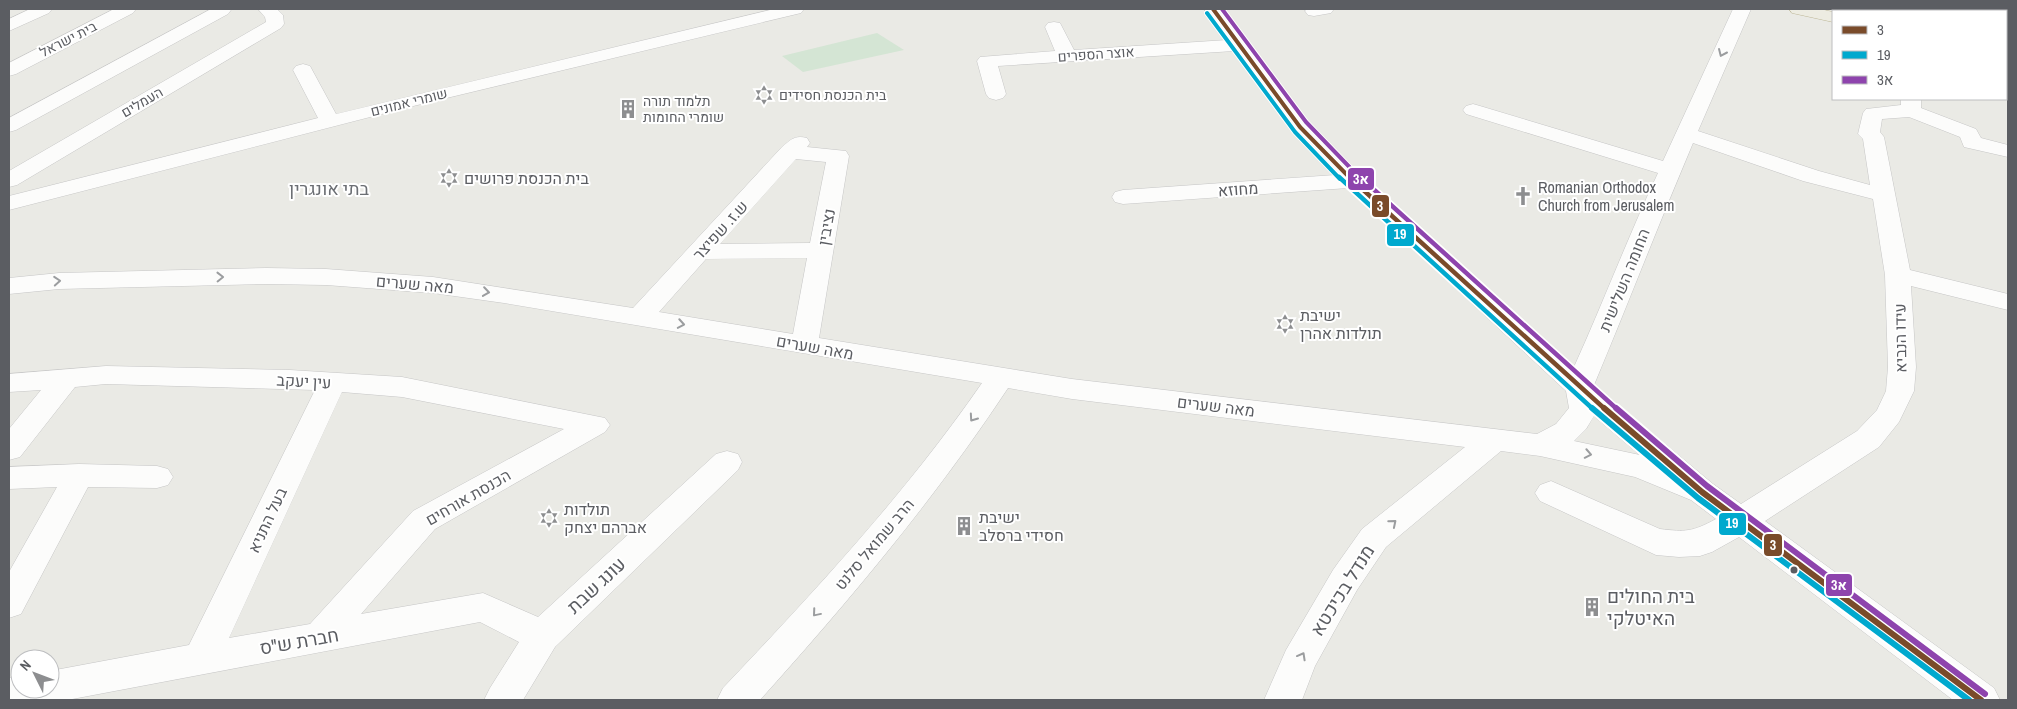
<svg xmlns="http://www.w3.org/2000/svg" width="2017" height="709" font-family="'Archivo Narrow',Heebo,sans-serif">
<rect width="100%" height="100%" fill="#eaeae5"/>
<polygon fill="#d4e5d4" points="877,33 904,50 803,72 782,56"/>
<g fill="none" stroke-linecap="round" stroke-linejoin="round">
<g stroke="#c6c6c6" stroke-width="1">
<g id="minor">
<polygon points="30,9 52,9 49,13 9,31 9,19"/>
<polygon points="114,9 136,9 133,13 16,74 9,76 9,63"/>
<polygon points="211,9 231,10 228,14 16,130 9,132 9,118"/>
<polygon points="258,9 277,9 283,15 284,24 281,28 17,185 9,187 9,171 266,22 265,17"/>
<polygon points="774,9 804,9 801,13 405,108 9,210 9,196 318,118 293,70 296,66 303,64 310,66 336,114"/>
<path d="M 1204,9 L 1222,9 L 1307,123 L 1361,176 L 1574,367 C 1603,303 1628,237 1658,173 L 1466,114 L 1463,110 L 1466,106 L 1473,104 L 1480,106 L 1663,161 L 1733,9 L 1751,9 L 1698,131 L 1819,171 L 1870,185 L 1863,139 L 1858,134 L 1863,113 L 1866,109 L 1901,105 L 1901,99 L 1921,99 L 1921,108 L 1976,129 L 1981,138 L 2008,145 L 2008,157 L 1964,147 L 1960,137 L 1909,117 L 1882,119 L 1880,132 L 1884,137 L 1910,270 L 2008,294 L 2008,310 L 1911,286 L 1916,367 L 1914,391 L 1899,422 L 1879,447 L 1765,521 L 1994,688 L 2000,700 L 1953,700 L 1739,537 L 1712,552 L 1700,556 L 1679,557 L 1656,555 L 1540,501 L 1535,493 L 1540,485 L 1551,481 L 1660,529 C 1686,532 1692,532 1716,519 L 1691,500 L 1635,477 L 1540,456 L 1501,451 L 1386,547 L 1357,590 L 1315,666 L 1302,700 L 1264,700 L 1286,650 L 1333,570 L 1362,529 L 1465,447 L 1072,399 L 1008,388 C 934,500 849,601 760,700 L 717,700 L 723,688 C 815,591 906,493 982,383 L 504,303 L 433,293 L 326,285 L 266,284 L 59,289 L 9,294 L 9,278 L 59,273 L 266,268 L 326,269 L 433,277 L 633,308 L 782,147 C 791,140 794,135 807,138 L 810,143 L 807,147 L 846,151 L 849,156 L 819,338 L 1072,379 L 1537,434 L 1556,424 L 1569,408 L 1566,391 L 1348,188 L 1123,204 L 1115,202 L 1112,197 L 1115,192 L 1123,190 L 1335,175 L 1293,131 L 1234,51 L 998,66 L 1006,94 L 1003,98 L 996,100 L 989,98 L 986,94 L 977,61 L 980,57 L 1055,51 L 1045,27 L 1048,23 L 1054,22 L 1060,23 L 1074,50 L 1227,40 ZM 1693,143 L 1803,181 L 1873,199 L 1885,275 L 1888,367 L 1886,391 L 1877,410 L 1857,431 L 1741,504 L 1713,484 L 1594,385 C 1628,304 1659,223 1693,143 ZM 796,159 L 826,162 L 810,243 L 720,244 ZM 807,258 L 793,334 L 659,312 L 706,259 ZM 1594,416 L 1640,455 L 1574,441 L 1586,429 Z"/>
<polygon points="1307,9 1334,9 1331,13 1314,16 1308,15 1305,11"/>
<polygon points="1915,9 1933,9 1932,11 1914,11"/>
<path d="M 106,366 L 290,370 L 402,377 L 605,418 L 610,425 L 605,432 L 435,529 L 361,614 L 483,593 L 538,617 L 716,454 L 727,451 L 738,454 L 742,462 L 738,470 L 555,647 L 523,700 L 484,700 L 490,688 L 519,642 L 480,622 L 67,700 L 9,700 L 9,678 L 20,676 L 20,689 L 50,689 L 50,671 L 189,645 L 315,390 L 106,384 L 75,387 L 20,457 L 9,460 L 9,429 L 41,390 L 9,392 L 9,374 ZM 342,392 L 402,397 L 564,429 L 413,511 L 310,624 L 229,638 Z"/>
<polygon points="79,464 157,466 168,469 173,477 168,485 157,488 88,487 21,614 9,618 9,572 57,487 9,489 9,467"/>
</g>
</g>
<g stroke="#bdb796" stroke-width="1">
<g id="highway">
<polygon points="1789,9 1820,9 1833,12 1833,22 1792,13"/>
<polygon points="1929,9 1955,9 1957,11 1931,11"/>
<rect x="2006" y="22" width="2" height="11"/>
<polygon points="2006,54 2008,55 2008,67 2006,66"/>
</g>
</g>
<use href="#minor" fill="#fcfcfb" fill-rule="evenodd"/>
<use href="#highway" fill="#edece2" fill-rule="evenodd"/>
<g stroke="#fff" stroke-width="6">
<polyline id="bus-1-far2" points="1213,9 1300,127 1351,179"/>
</g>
<g stroke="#fff" stroke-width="8">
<polyline id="bus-1-far1" points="1349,177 1606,410"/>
</g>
<g stroke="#fff" stroke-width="10">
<polyline id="bus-1" points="1604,408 1702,492 1981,700"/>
</g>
<g stroke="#fff" stroke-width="6">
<polyline id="bus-2-far2" points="1207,13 1295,132 1340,179"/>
</g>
<g stroke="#fff" stroke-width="8">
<polyline id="bus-2-far1" points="1339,177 1594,410"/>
</g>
<g stroke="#fff" stroke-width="10">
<polyline id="bus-2" points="1592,408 1698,498 1969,700"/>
</g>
<g stroke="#fff" stroke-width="6">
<polyline id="bus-3-far2" points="1222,9 1306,122 1361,179"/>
</g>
<g stroke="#fff" stroke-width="8">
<polyline id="bus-3-far1" points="1360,177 1618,410"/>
</g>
<g stroke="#fff" stroke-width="10">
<polyline id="bus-3" points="1616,408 1707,486 1985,694"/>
</g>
<use href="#bus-1-far2" stroke="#7a4b2a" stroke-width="4"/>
<use href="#bus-1-far1" stroke="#7a4b2a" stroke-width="4.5"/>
<use href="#bus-1" stroke="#7a4b2a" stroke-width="6"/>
<use href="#bus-2-far2" stroke="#00a9ce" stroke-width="4"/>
<use href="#bus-2-far1" stroke="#00a9ce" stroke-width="4.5"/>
<use href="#bus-2" stroke="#00a9ce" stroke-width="6"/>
<use href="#bus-3-far2" stroke="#8e44ad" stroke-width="4"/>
<use href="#bus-3-far1" stroke="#8e44ad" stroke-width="4.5"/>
<use href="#bus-3" stroke="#8e44ad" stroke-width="6"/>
</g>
<defs><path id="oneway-chevron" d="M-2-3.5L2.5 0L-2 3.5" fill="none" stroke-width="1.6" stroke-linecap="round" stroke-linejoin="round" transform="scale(1.25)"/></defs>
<g stroke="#9b9d9f">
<use href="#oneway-chevron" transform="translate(1722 53) rotate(114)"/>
<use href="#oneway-chevron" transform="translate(220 277) rotate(-1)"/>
<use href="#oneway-chevron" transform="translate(57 281) rotate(-4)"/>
<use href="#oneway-chevron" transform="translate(486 292) rotate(8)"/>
<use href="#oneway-chevron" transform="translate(681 324) rotate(10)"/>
<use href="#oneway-chevron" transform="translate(973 418) rotate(125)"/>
<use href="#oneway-chevron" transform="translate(1588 454) rotate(11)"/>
<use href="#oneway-chevron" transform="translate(1393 523) rotate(-40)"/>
<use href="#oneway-chevron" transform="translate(816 613) rotate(130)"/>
<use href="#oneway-chevron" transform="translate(1302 656) rotate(-61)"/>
</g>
<defs>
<g id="synagogue-bare" transform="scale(1.5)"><path d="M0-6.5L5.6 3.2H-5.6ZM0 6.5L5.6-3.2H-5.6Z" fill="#8d8e90" stroke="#fff" stroke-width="2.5" paint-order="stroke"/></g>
<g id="building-bare" transform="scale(1.5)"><path d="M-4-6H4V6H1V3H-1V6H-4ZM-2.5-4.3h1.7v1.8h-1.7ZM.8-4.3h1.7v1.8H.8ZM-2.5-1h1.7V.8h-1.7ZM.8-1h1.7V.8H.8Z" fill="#8d8e90" stroke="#fff" stroke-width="2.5" paint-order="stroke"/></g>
<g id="church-bare" transform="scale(1.5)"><path d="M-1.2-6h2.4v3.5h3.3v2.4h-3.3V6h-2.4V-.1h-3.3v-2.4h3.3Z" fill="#8d8e90" stroke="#fff" stroke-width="2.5" paint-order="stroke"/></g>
</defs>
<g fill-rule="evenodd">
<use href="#synagogue-bare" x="764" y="95"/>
<use href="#building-bare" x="628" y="109"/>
<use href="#synagogue-bare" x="449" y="178"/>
<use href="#church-bare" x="1523" y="196"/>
<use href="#synagogue-bare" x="1285" y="324"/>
<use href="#synagogue-bare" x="549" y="518"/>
<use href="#building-bare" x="964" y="526"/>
<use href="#building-bare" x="1592" y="607"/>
</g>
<circle fill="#5b5d62" stroke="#fff" stroke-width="2" cx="1794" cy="570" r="4.5"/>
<g text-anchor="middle" stroke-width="4" stroke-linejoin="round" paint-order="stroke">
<g font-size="14" fill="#5b5d62" stroke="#fff">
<text transform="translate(68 39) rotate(-27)" y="5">בית ישראל</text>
<text transform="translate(1096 54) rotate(-4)" y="5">אוצר הספרים</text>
<text transform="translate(142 102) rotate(-30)" y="5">העמלים</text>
<text transform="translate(409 102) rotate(-14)" y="5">שומרי אמונים</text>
</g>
<g font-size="14" fill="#5b5d62" stroke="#fff" text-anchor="start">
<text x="779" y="100">בית הכנסת חסידים</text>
<text x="643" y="106">תלמוד תורה<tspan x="643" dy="16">שומרי החומות</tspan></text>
</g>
<g font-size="16" fill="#5b5d62" stroke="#fff" text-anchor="start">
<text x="464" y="184">בית הכנסת פרושים</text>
<text x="1538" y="193">Romanian Orthodox<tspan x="1538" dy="18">Church from Jerusalem</tspan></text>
<text x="1300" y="321">ישיבת<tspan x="1300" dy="18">תולדות אהרן</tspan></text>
<text x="564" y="515">תולדות<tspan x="564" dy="18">אברהם יצחק</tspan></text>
<text x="979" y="523">ישיבת<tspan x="979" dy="18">חסידי ברסלב</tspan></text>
</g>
<g font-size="16" fill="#5b5d62" stroke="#fff">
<text transform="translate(1238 189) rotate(-4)" y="6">מחוזא</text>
<text transform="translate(826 227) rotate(-80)" y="6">נציבין</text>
<text transform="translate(720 230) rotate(-48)" y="6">ש.ז. שפיצר</text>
<text transform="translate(1624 280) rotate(-68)" y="6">החומה השלישית</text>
<text transform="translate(415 284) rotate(5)" y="6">מאה שערים</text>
<text transform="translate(1900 338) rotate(-91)" y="6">עידו הנביא</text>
<text transform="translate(815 347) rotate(10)" y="6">מאה שערים</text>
<text transform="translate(304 381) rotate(3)" y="6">עין יעקב</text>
<text transform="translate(1216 406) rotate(7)" y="6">מאה שערים</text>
<text transform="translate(468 497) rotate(-30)" y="6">הכנסת אורחים</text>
<text transform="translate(267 520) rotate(-65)" y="6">בעל התניא</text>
<text transform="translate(874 544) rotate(-50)" y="6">הרב שמואל סלנט</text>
</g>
<g font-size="18" fill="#6c6f74" stroke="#fff">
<text x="329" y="195">בתי אונגרין</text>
</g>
<g font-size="19" fill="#5b5d62" stroke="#fff">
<text transform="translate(596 585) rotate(-43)" y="7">עונג שבת</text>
<text transform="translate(1342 590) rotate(-58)" y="7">מנדל בכיכטא</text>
<text transform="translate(299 641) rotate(-10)" y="7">חברת ש"ס</text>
</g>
<g font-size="19" fill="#5b5d62" stroke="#fff" text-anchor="start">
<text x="1607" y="603">בית החולים<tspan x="1607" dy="22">האיטלקי</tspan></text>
</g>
</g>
<g stroke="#fff" stroke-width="2">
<rect x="1347" y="167" width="28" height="24" rx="5" fill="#8e44ad"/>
<rect x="1371" y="194" width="19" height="24" rx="5" fill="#7a4b2a"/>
<rect x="1386" y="223" width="29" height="24" rx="5" fill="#00a9ce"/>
<rect x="1718" y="512" width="29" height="24" rx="5" fill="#00a9ce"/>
<rect x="1763" y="533" width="20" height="24" rx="5" fill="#7a4b2a"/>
<rect x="1825" y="573" width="28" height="24" rx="5" fill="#8e44ad"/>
</g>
<g font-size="14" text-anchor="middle" font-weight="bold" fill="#fff">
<text x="1361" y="184">3א</text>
<text x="1380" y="211">3</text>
<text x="1400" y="239">19</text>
<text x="1732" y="528">19</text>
<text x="1773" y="550">3</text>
<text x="1839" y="590">3א</text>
</g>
<rect width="2017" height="709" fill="none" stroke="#5b5d62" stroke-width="20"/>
<rect x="1832" y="10" width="175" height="90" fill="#ffffff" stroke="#bdbec0"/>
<rect x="1842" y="26" width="25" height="8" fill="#7a4b2a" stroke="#bdbec0"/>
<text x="1877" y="35" font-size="15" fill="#5b5d62">3</text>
<rect x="1842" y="51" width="25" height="8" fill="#00a9ce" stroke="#bdbec0"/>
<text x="1877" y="60" font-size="15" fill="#5b5d62">19</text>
<rect x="1842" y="76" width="25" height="8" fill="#8e44ad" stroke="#bdbec0"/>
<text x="1877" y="85" font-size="15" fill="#5b5d62">3א</text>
<g transform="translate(35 674) rotate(312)"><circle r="24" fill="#ffffff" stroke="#bdbec0"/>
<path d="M0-4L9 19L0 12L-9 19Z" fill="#8d8e90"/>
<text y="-8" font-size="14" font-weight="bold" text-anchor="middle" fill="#5b5d62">N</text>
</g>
</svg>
